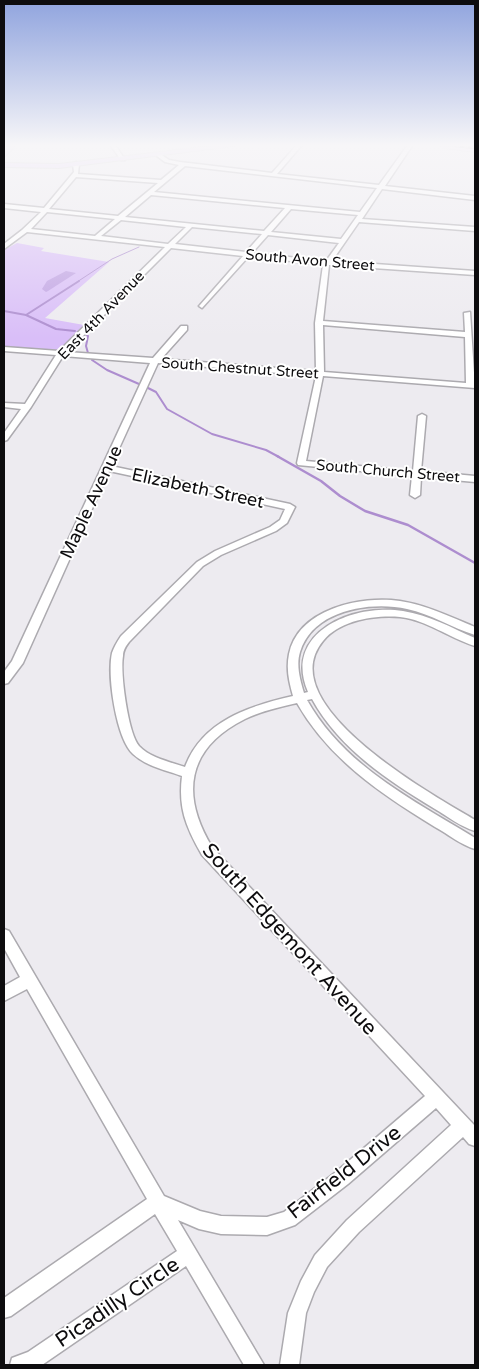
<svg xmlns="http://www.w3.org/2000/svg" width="479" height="1369" font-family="'Varela Round',sans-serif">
<rect width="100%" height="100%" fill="#edebf0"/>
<polygon fill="#d9bef8" points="17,243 44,248 41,251 109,262 45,318 84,325 59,351 4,347 4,250"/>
<polygon fill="#bfa0e3" points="66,271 76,273 48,291 46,292 42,289 47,281"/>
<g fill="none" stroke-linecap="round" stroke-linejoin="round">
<polyline stroke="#ad8dcf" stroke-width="1" points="77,282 112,259 139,247"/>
<g stroke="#ad8dcf" stroke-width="2">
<polyline points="4,311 26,315 56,329 75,331"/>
<polyline points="26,315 79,281"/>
<polyline points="86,334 88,336 86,346 88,353"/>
<polyline points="92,360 107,370 139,384"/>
<polyline points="148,388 156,392 167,409 212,434 266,450 279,457"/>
</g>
<polyline stroke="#ad8dcf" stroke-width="2.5" points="277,456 321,481 340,496 365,511 408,525 475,563"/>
<g stroke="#acaaaf" stroke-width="3">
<g id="minor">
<polygon points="111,146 116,146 125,160 121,160"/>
<path d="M 296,146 L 301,146 L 277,174 L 379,185 L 407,146 L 412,146 L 385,186 L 475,196 L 475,200 L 382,189 L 362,219 L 475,227 L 475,231 L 359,222 L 332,261 L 475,271 L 475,275 L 329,265 L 323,321 L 465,332 L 464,313 L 470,312 L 475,388 L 323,376 L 306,461 L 413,471 L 418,416 L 422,414 L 426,416 L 421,471 L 475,476 L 475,482 L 421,477 L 420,495 L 415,498 L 410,495 L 412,476 L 298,465 L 297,463 L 316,376 L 158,363 L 111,466 L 290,504 L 295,507 L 287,523 L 276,531 L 221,555 L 203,566 L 129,642 C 126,646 123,650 123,656 C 120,673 128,733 139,746 C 150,758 170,762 185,767 C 202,721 249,706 293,696 C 289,682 286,669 289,654 C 298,609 361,595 400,601 C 426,605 451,617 475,627 L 475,635 C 452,628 431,614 407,609 C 370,601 313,610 300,652 C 296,665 300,680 304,693 L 308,692 C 282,632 354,603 403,611 C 429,615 452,628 475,638 L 475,646 C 449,638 427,620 400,617 C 375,615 340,620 323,641 C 270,705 433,795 475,820 L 475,831 C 461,827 447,816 435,809 C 387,780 339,748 312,699 L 307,700 C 344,766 413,800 475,838 L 475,849 C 461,845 448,834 435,827 C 381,794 329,759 297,703 C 280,707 261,711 245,719 C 187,748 180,794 212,847 L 475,1126 L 475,1146 L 469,1144 L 463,1137 L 359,1232 L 327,1267 L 314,1292 L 306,1313 L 299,1365 L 280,1365 L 288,1313 L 301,1281 L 315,1255 L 347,1220 L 451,1125 L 436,1108 L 348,1184 L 295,1225 L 267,1235 L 221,1234 L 199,1229 L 178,1220 L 264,1365 L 244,1365 L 186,1266 L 42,1365 L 10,1365 L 12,1358 L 28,1352 L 177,1251 L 155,1214 L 11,1316 L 4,1318 L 4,1298 L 147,1199 L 27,989 L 4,1001 L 4,986 L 20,977 L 4,948 L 4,929 L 9,931 L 164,1196 L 200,1211 L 221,1216 L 267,1217 L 284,1212 L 336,1172 L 425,1096 L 202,855 C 186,827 178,808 182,776 C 165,770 146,766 133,754 C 116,738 107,675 112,653 C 114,647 117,642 121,636 L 197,562 L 215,551 L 270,527 L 280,520 L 285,509 L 109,471 L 23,663 L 8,683 L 4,684 L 4,672 L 12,661 L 150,363 L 63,356 L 31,407 L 7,440 L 4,441 L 4,433 L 21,409 L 4,407 L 4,403 L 25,404 L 56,355 L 4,351 L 4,347 L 59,351 L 165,247 L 27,232 L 4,249 L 4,244 L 22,230 L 41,212 L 4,208 L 4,204 L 44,208 L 74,172 L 73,164 L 76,162 L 79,164 L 78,174 L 161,180 L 179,165 L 165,162 L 157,156 L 159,153 L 169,160 L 180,162 L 272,173 ZM 185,166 L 377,188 L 360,212 L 154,192 ZM 76,177 L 158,183 L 118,216 L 49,209 ZM 151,195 L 285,208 L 264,231 L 125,217 ZM 291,209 L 358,215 L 341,239 L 271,232 ZM 47,212 L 115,219 L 95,236 L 31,229 ZM 121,220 L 186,227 L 168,244 L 101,236 ZM 192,227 L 262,234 L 246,252 L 175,244 ZM 268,235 L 339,243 L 326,261 L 252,253 ZM 171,248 L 243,256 L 200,305 L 199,306 L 202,308 L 249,256 L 323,265 L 315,323 L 316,371 L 161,359 L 187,330 L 187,326 L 181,326 L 153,358 L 67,352 ZM 323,325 L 465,337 L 466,383 L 324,372 Z"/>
</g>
</g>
<g stroke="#cacaca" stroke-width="2">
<g id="major">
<polygon points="8,146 15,146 4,157 4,151"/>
<polygon points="211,146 234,146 59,168 4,167 4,163 59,164"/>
<polygon points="441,146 475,148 475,152 444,148"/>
</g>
</g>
<use href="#minor" fill="#fff" fill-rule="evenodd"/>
<use href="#major" fill="#e4d1f9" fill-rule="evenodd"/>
<g stroke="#373538" stroke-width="2.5">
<polyline id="rail" points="456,146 475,148"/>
</g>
<use href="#rail" stroke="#fff" stroke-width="1" stroke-dasharray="4" stroke-linecap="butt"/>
</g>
<linearGradient id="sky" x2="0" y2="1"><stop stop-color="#90a4de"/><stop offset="0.43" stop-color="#f7f6f8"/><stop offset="1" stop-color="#f7f6f8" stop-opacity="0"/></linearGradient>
<rect width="479" height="338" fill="url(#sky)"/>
<g text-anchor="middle" stroke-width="4" stroke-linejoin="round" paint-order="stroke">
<g font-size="15" fill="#0d0c0e" stroke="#fff">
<text transform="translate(310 260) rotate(5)" y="5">South Avon Street</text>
<text transform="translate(101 315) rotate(-46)" y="5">East 4th Avenue</text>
<text transform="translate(240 368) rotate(4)" y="5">South Chestnut Street</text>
<text transform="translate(388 471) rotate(5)" y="5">South Church Street</text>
</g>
<g font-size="18" fill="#0d0c0e" stroke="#fff">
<text transform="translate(198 488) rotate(12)" y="6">Elizabeth Street</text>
<text transform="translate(91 502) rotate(-65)" y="6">Maple Avenue</text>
</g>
<g font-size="21" fill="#0d0c0e" stroke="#fff">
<text transform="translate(290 939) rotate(48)" y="7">South Edgemont Avenue</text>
<text transform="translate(344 1172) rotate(-38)" y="7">Fairfield Drive</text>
<text transform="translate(117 1302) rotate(-34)" y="7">Picadilly Circle</text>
</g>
</g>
<rect width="479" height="1369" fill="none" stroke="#0d0c0e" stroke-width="10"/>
</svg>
